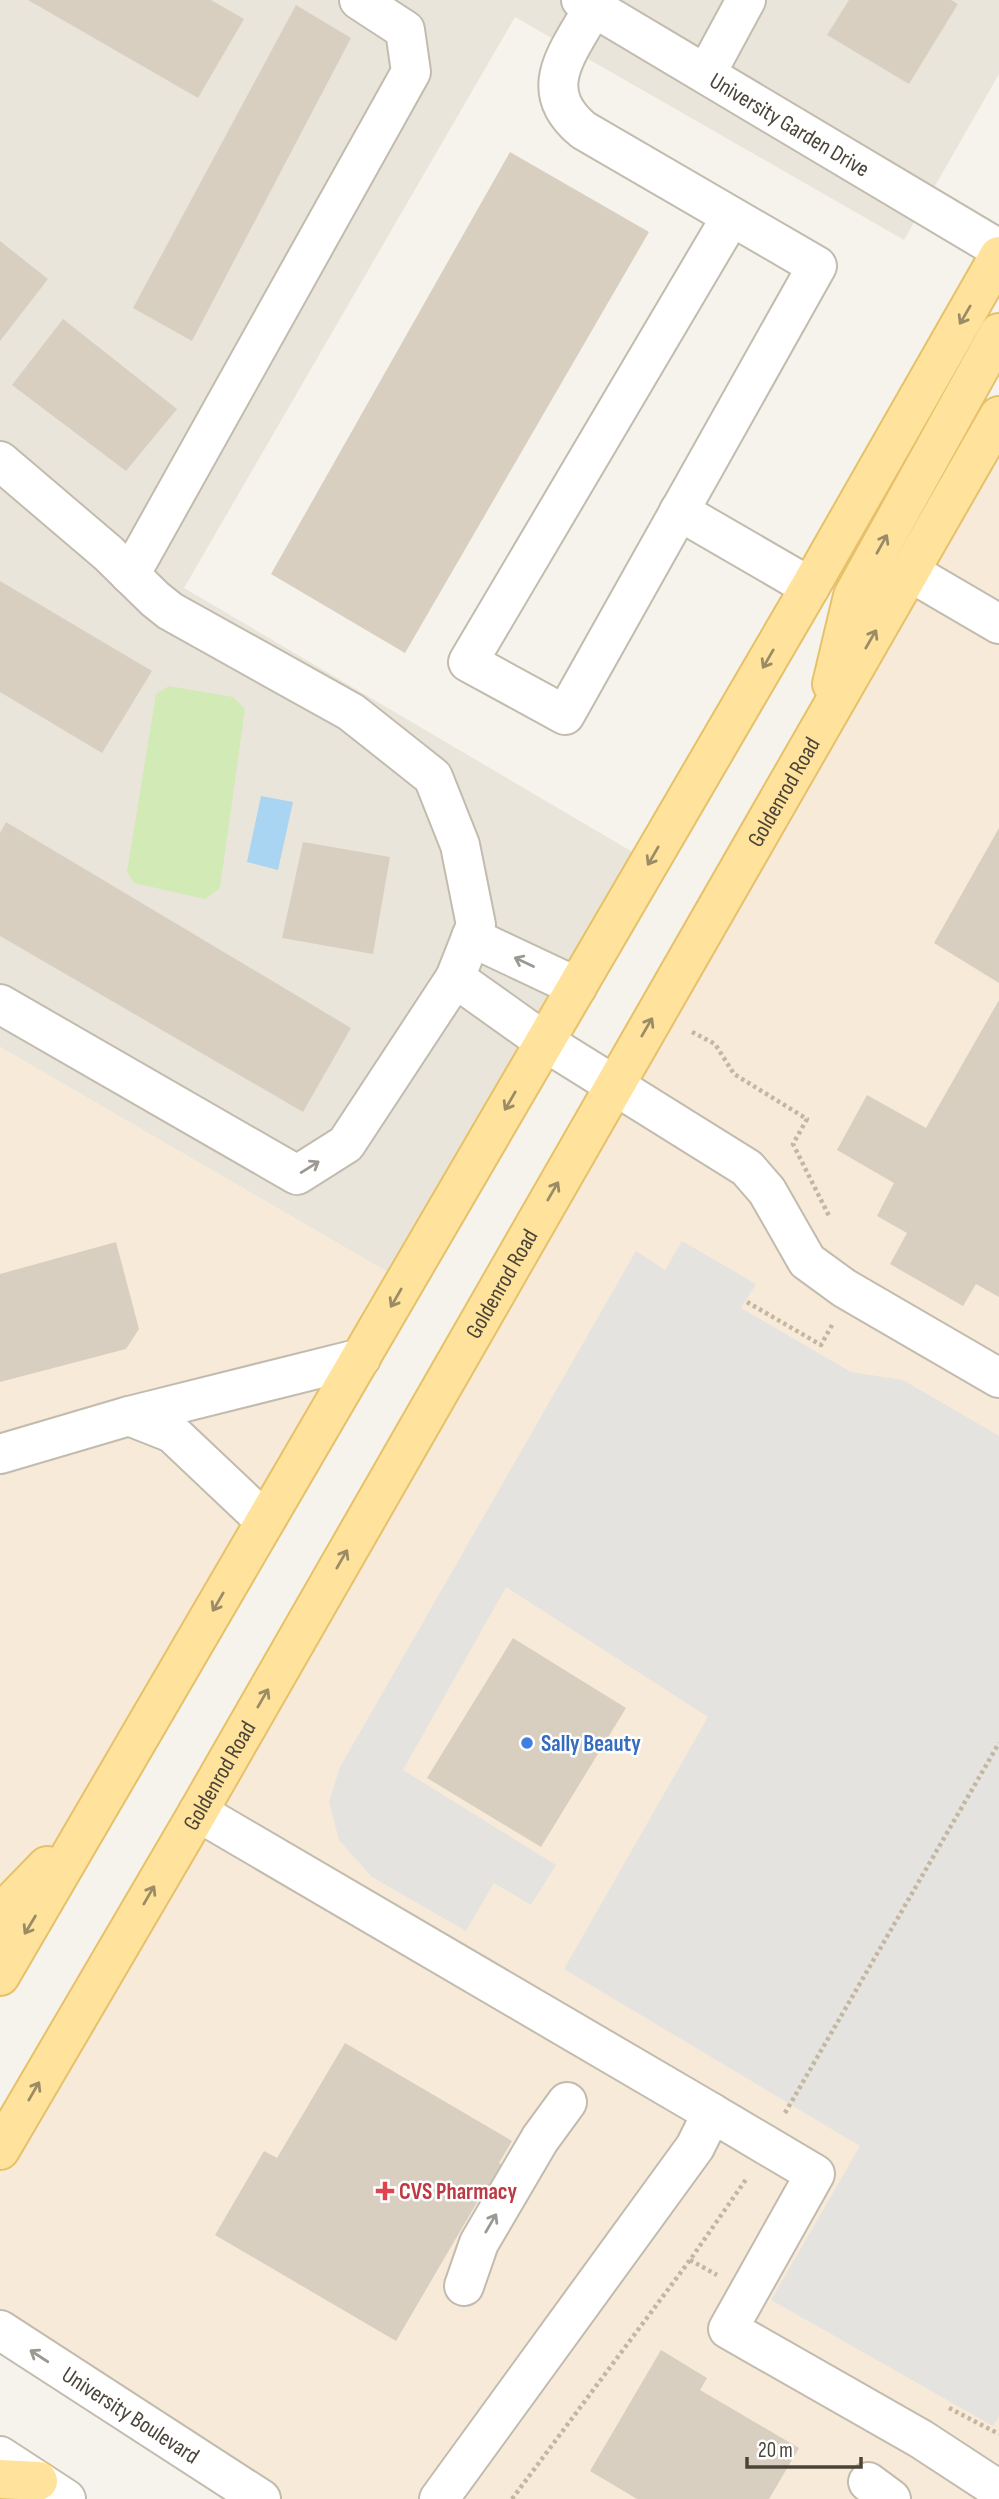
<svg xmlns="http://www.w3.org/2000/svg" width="999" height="2499" font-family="'Sofia Sans Condensed',sans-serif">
<rect width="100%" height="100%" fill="#f6f3ec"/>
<polygon fill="#eae5da" points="0,0 999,0 999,74 904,240 515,17 184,588 636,854 389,1273 0,1047"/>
<g fill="#f7ead8">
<polygon points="999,432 999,2499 265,2499 0,2327 0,2159"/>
<polygon points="0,1047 389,1273 0,1957"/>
</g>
<polygon fill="#d2eab5" points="169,686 233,697 245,709 220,888 205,899 134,883 127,872 156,694"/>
<polygon fill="#e5e3e0" points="682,1241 756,1284 741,1308 851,1372 903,1380 999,1436 999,2416 993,2426 771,2300 860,2146 564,1969 708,1717 506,1587 403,1770 556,1865 531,1905 494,1883 466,1931 372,1877 339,1840 329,1802 340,1767 636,1251 665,1270"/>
<polygon fill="#a9d4f2" points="261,796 293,802 278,870 247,862"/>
<g fill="#d8cfc1">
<polygon points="28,0 211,0 244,19 198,98"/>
<polygon points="849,0 951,0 958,4 909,84 827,35"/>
<polygon points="296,5 351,38 192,341 133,308"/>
<polygon points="510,152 649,232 405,653 271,574"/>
<polygon points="0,241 48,279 0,341"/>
<polygon points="63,319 177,409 126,471 12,385"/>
<polygon points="0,581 152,671 102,753 0,692"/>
<polygon points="6,822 351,1028 303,1112 0,936 0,833"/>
<polygon points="999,828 999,983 934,943"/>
<polygon points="303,842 390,857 373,954 282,938"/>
<polygon points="999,1000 999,1297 976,1284 963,1306 890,1264 907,1233 877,1216 894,1183 837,1150 867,1095 926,1128"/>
<polygon points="116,1242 139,1329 126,1349 0,1382 0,1274"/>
<polygon points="513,1638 626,1708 541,1847 427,1778"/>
<polygon points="345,2043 512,2141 499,2163 534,2183 513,2219 479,2199 396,2341 215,2235 264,2151 277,2158"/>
<polygon points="661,2350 707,2378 700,2390 799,2448 769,2499 637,2499 590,2471"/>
</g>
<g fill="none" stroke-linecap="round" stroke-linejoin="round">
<g stroke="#c2bbae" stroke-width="42">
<g id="minor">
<path id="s1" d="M 581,0 L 999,249"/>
<path d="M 593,8 C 569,52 534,89 583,130 L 817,266 L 565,715 L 468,662 L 731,217"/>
<polyline points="706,74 746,0"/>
<polyline points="0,461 108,553 155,599 170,611 351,712 433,777 460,845 476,925 455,978 346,1144 297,1175 0,1004"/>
<polyline points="679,511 810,587"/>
<polyline points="910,572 999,624"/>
<polyline points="130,575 411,72 405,30 359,0"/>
<polyline points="471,937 577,987"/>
<polyline points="455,978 545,1042 747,1168 767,1191 807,1261 844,1288 999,1378"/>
<polyline points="129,1416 361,1358"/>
<polyline points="0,1454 129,1416 172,1433 265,1521"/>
<polyline points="198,1812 712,2113"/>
<polyline points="464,2286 479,2243 540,2139 567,2102"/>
<path id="s2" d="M 0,2330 L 261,2499"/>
<polyline points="0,2456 66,2499"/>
<polyline points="868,2482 891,2499"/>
<polyline points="439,2499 695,2147 712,2113 815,2174 728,2329 921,2439 999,2490"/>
</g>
</g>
<g stroke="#e6c16a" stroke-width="42">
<g id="major">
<polyline points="832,684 853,596 999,333"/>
<polyline points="0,1920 10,1904 47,1866"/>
<polyline points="0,1976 810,587 999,256"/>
<path id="s3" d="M 0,2150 L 198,1812 L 999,416"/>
<polyline points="0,2479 38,2481"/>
</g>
</g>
<g stroke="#c4b79f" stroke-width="4.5" stroke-dasharray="3.5 3.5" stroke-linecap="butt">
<polyline points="692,1032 715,1044 734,1074 807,1119 793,1144 829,1216"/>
<polyline points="747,1302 821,1345 832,1325"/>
<polyline points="785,2113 999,1743"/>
<polyline points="690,2260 717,2275"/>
<polyline points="949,2408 999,2434"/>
<polyline points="512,2499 690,2260 747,2178"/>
</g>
<use href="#minor" stroke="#fff" stroke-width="38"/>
<use href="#major" stroke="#ffe39c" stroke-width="38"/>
</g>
<defs><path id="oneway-shaft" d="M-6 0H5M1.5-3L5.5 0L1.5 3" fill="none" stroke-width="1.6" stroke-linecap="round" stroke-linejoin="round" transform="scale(1.75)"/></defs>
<g stroke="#9c8c66">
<use href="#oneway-shaft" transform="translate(965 315) rotate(120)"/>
<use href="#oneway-shaft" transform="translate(882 544) rotate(-61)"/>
<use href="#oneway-shaft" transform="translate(871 639) rotate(-60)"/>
<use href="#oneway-shaft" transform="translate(768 659) rotate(120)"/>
<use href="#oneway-shaft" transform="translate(653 856) rotate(120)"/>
<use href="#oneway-shaft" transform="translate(647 1027) rotate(-60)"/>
<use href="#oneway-shaft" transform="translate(510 1101) rotate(120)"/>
<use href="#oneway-shaft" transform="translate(553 1191) rotate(-60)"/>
<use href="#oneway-shaft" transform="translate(396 1298) rotate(120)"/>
<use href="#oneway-shaft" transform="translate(342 1559) rotate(-60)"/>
<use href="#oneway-shaft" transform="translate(218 1602) rotate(120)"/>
<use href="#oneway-shaft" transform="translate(263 1698) rotate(-60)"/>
<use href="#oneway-shaft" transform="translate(149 1895) rotate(-60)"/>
<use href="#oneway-shaft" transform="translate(30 1925) rotate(121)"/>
<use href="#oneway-shaft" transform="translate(34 2091) rotate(-60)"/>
</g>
<g stroke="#9c9892">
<use href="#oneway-shaft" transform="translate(524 962) rotate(-155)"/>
<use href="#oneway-shaft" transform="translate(310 1167) rotate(-32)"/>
<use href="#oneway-shaft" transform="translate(491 2223) rotate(-60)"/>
<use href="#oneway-shaft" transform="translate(39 2356) rotate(-147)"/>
</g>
<circle fill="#3f7fe0" stroke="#fff" stroke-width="2.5" cx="527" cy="1743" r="7"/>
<path fill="#e0444e" stroke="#fff" stroke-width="2.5" d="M381.5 2180.5h7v7h7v7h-7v7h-7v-7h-7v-7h7z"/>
<g text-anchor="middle" stroke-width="5" stroke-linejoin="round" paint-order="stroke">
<g font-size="23" fill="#4b4439" stroke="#fff">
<text dy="8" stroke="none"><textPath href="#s1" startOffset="243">University Garden Drive</textPath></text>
<text dy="8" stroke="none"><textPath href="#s3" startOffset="1568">Goldenrod Road</textPath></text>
<text dy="8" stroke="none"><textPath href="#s3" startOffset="1001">Goldenrod Road</textPath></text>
<text dy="8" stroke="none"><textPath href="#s3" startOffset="434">Goldenrod Road</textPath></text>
<text dy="8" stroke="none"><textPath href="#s2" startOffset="156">University Boulevard</textPath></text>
</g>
<g font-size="23" font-weight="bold" fill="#366cbe" stroke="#fff" text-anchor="start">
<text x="541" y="1751">Sally Beauty</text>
</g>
<g font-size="23" font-weight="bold" fill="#be3a42" stroke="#fff" text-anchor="start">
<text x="399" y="2199">CVS Pharmacy</text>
</g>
</g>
<path d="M747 2457v10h114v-10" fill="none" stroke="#4b4439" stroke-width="3.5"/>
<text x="758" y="2457" font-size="21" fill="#4b4439" stroke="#ffffff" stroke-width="5" paint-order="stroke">20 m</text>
</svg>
